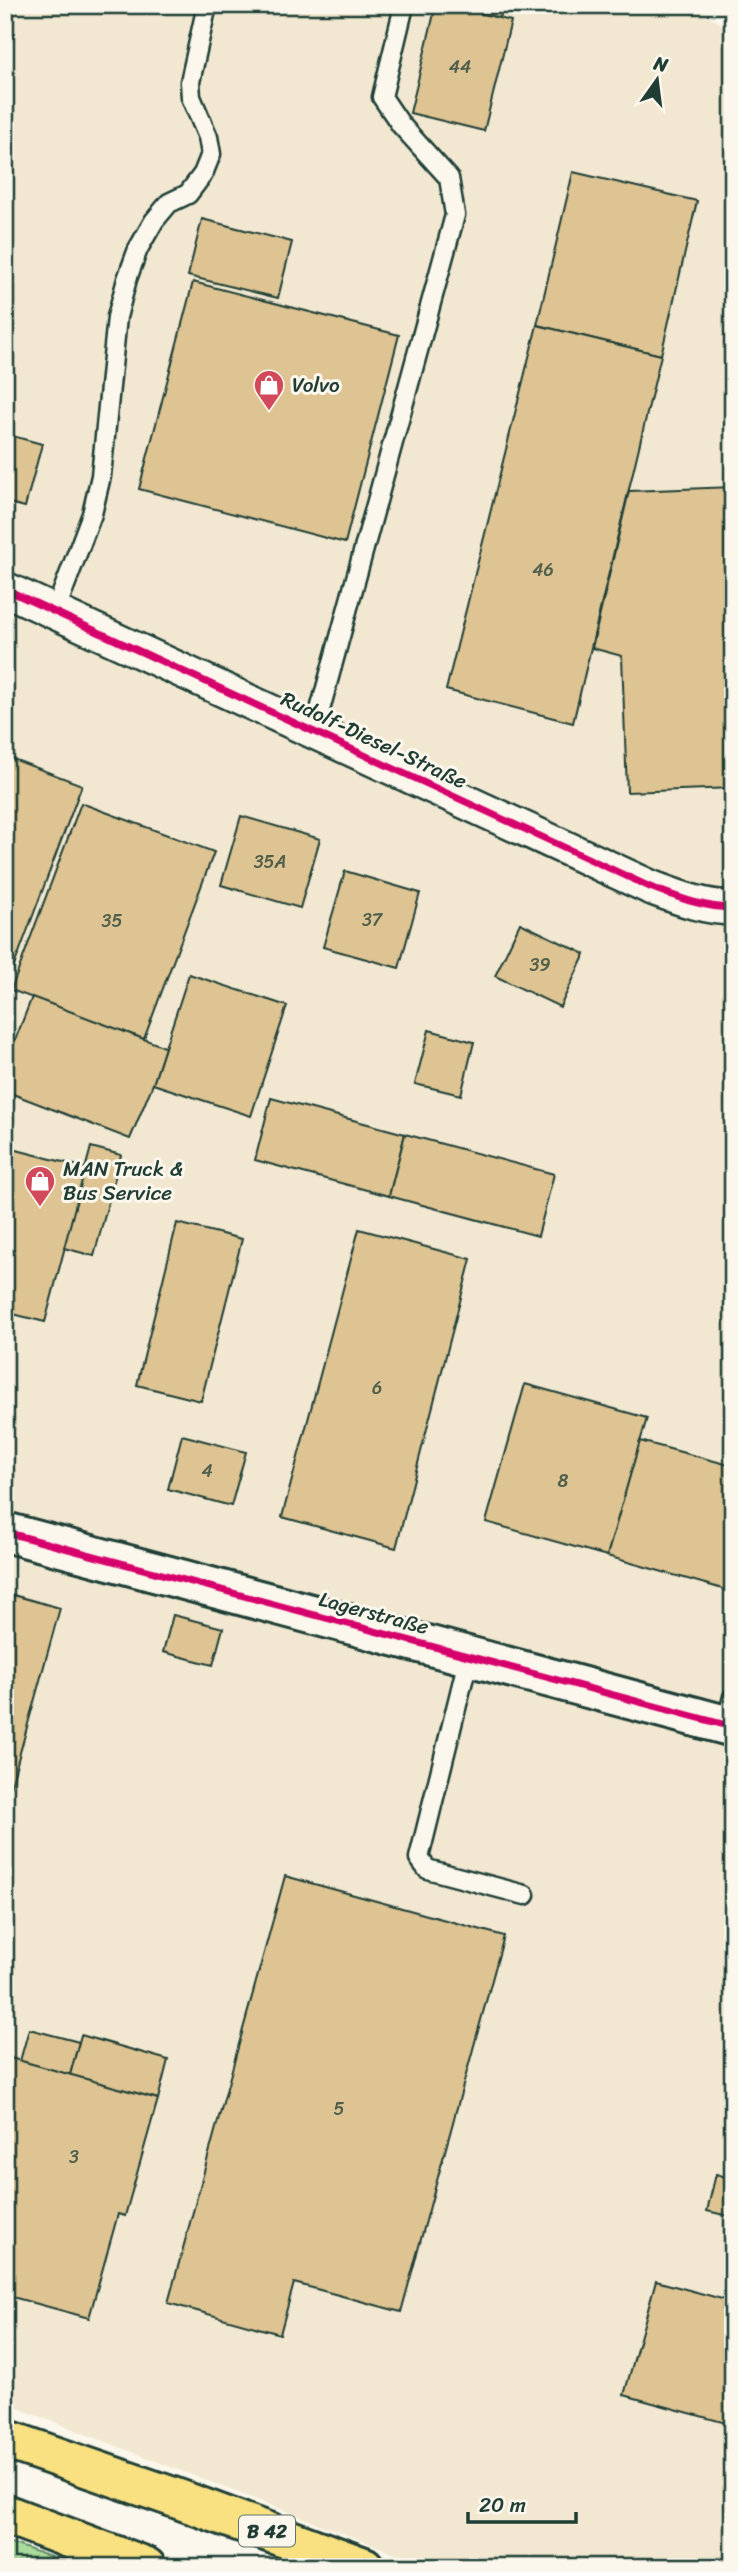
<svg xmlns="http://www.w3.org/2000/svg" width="738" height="2572" font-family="Sriracha,sans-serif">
<rect width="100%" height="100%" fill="#fbf7ec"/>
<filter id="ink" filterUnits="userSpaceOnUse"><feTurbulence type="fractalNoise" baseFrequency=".0143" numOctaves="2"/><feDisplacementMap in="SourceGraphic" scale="14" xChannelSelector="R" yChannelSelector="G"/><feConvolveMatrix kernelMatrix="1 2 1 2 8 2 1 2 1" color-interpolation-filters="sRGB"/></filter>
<g filter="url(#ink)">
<polygon fill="#f2e8d1" points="5,5 695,5 733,33 733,2567 431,2567 5,2403"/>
<polygon fill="#abdb9c" stroke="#658c68" stroke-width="2" points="5,2541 80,2567 5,2567"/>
<g fill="#dec493" stroke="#1f3d34" stroke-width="2">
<polygon points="436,5 447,5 511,21 484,131 410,113"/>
<polygon points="447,5 504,5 500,18"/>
<polygon points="573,172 697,201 661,355 537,325"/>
<polygon points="202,219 292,242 278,298 188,276"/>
<polygon points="193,282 399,335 345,543 139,489"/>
<polygon points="537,325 661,355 573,723 446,690"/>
<polygon points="5,434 42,444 25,507 5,502"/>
<polygon points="733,487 733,788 627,792 622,656 592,648 629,491"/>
<polygon points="5,756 82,785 5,990"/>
<polygon points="81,803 214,852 144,1039 11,990"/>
<polygon points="241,816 320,839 300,908 221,885"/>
<polygon points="345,871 420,893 399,968 323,947"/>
<polygon points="520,923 585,954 560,1007 495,976"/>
<polygon points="189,974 287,1006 251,1116 153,1084"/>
<polygon points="32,997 165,1047 153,1084 130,1139 5,1091 5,1066"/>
<polygon points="429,1030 474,1042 461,1095 415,1084"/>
<polygon points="271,1098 405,1134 389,1196 255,1160"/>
<polygon points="405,1134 554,1174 538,1236 389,1196"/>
<polygon points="5,1147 86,1168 45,1322 5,1312"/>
<polygon points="91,1147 121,1155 94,1256 64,1248"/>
<polygon points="177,1223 242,1239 201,1401 137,1385"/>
<polygon points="359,1229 471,1259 396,1548 282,1517"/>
<polygon points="525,1384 647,1418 607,1556 486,1522"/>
<polygon points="182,1435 246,1452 231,1506 168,1489"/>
<polygon points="640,1441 733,1466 733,1592 607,1556"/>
<polygon points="13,1595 60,1608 8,1796 5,1795 5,1623"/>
<polygon points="173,1615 223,1628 213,1665 163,1652"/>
<polygon points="285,1876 504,1936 401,2312 294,2283 280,2334 168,2303"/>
<polygon points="29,2029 79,2042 70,2075 20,2061"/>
<polygon points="81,2035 168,2060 158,2099 70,2075"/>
<polygon points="7,2057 158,2099 125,2216 118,2214 89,2318 5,2295"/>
<polygon points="716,2174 733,2179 733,2217 707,2211"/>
<polygon points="656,2281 733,2302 733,2425 624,2395"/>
</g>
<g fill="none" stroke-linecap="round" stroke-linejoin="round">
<g stroke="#1f3d34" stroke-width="23">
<g id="service">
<polyline points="55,612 92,514 101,476 117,317 127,279 138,249 154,221 169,203 188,194 203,174 211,154 208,137 191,97 190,82 207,5"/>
<polyline points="314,732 455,215 449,178 401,125 382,97 403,10"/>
<polyline points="469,1656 419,1858 427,1869 525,1895"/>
<polyline points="726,1725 733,1697"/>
</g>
</g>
<g stroke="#1f3d34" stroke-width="38">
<path id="minor" d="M 5,589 L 650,887 C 677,897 704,908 733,908"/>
</g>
<g stroke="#1f3d34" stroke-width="44">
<polyline id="tertiary" points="5,1532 733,1727"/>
</g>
<g stroke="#1f3d34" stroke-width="44">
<g id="primary">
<polyline points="5,2439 170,2496 364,2567"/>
<polyline points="5,2514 146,2567"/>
</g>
</g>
<use href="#service" stroke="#fbf7ec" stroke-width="18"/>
<use href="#minor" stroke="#fbf7ec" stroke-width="33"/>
<use href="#tertiary" stroke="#fbf7ec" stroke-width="38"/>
<use href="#primary" stroke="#f9e181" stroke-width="38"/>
<g stroke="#fbf7ec" stroke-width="11">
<g id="cycleway">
<path d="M 5,589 L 650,887 C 677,897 704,908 733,908"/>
<polyline points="5,1532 733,1727"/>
</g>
</g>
<use href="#cycleway" stroke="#d6006c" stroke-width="7"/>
</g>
</g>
<defs>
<g id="shop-pin" transform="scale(1.575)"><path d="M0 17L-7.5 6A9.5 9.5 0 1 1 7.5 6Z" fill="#d1495b" stroke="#fbf7ec"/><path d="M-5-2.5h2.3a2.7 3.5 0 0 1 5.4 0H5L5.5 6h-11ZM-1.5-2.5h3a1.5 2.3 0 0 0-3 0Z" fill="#fff"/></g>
</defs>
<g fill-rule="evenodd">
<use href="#shop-pin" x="269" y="385"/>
<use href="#shop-pin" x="40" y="1181"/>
</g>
<g text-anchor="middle" stroke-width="6" stroke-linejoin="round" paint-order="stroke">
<g font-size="18" fill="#4f5f4c">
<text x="460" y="73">44</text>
<text x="543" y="576">46</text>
<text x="270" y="868">35A</text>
<text x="372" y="926">37</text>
<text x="112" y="927">35</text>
<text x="540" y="971">39</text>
<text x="377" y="1394">6</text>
<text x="207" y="1477">4</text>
<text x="563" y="1487">8</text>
<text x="339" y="2115">5</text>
<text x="74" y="2163">3</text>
</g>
<rect fill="#fbf7ec" stroke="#61756b" stroke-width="2" x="239" y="2515.5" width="56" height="31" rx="5"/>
<g font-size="19" font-weight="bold" fill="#1f3d34">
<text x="267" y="2538">B 42</text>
</g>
<g font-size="21" fill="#1f3d34" stroke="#fbf7ec" text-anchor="start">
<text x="292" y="392">Volvo</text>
<text x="63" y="1176">MAN Truck &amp;<tspan x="63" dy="24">Bus Service</tspan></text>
</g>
<g font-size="21" fill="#1f3d34" stroke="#fbf7ec">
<text transform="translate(374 740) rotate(25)" y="7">Rudolf-Diesel-Straße</text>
<text transform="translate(374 1613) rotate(15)" y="7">Lagerstraße</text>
</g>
</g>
<rect width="738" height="2572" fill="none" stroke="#fbf7ec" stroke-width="28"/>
<rect x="14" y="14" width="710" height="2544" fill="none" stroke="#1f3d34" stroke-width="2.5" filter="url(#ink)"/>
<g transform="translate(657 80) rotate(14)" stroke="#fbf7ec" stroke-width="5" paint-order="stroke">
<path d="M0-5L12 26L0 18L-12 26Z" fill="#1f3d34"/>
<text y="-10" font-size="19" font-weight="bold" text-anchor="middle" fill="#1f3d34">N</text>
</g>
<path d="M468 2512v10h108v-10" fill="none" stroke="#1f3d34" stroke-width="3.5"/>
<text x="479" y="2512" font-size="21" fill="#1f3d34" stroke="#fbf7ec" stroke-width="5" paint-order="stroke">20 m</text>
</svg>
